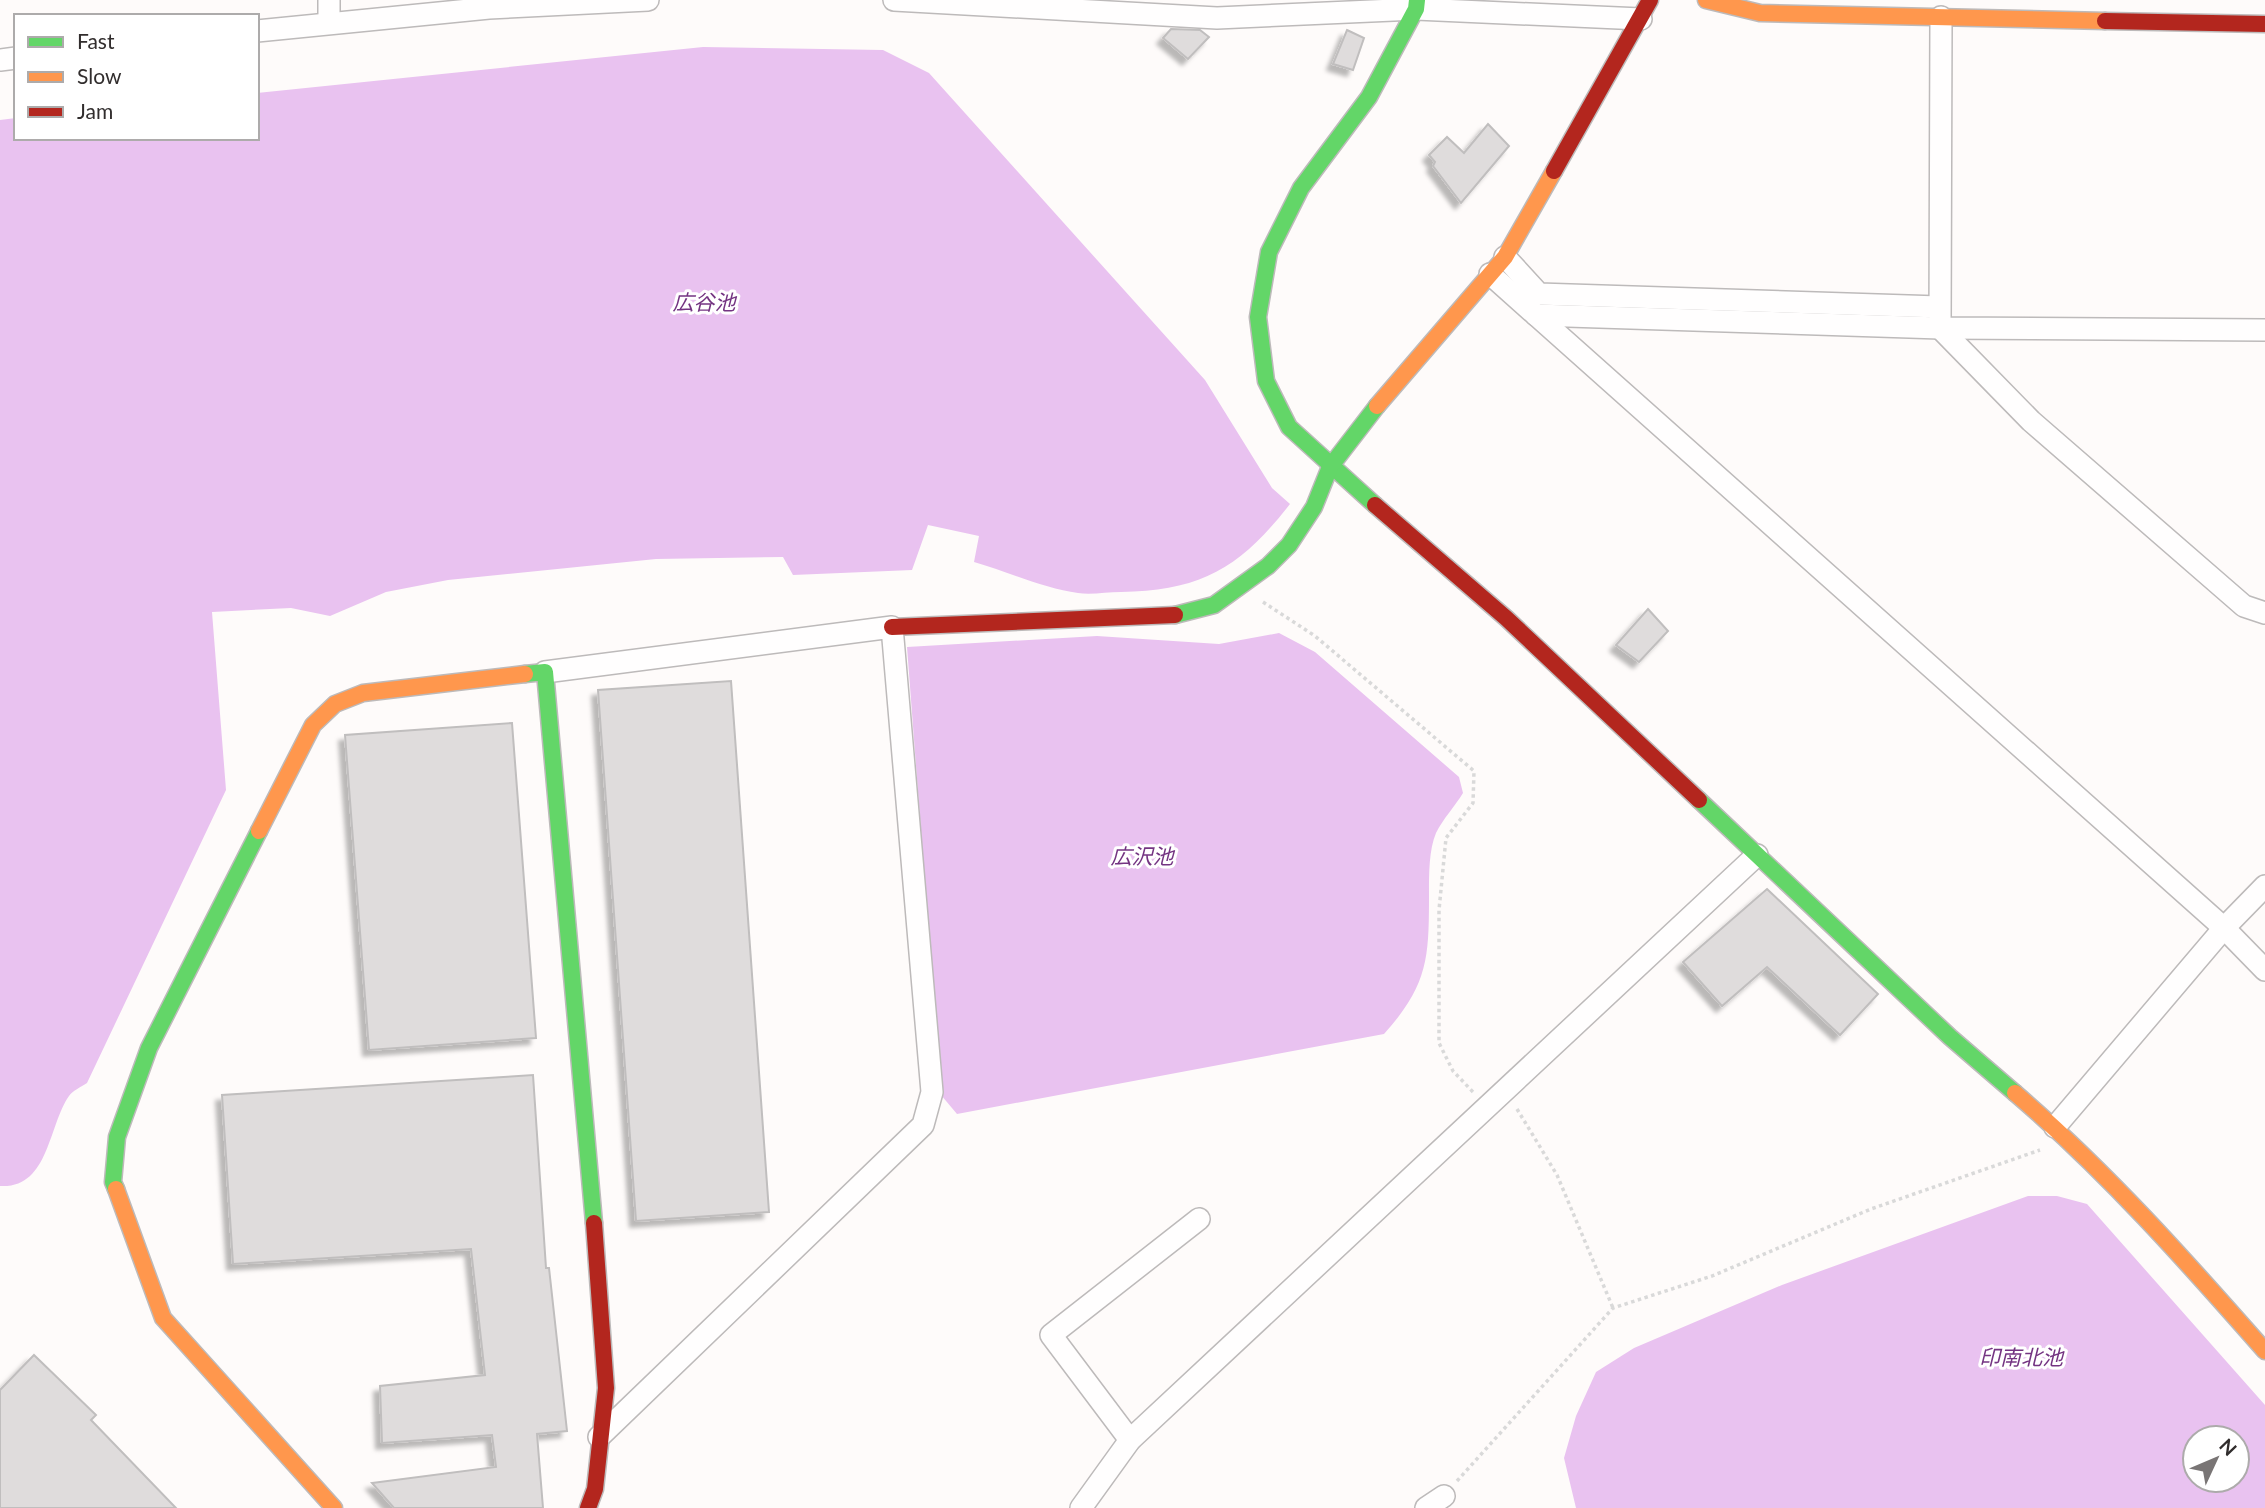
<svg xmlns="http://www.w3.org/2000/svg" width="2265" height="1508" font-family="Lato,'Noto Sans JP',sans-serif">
<defs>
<filter id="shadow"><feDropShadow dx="-6" dy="6" stdDeviation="2" flood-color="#0004"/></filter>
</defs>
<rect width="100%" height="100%" fill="#fefbfa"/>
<g fill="#e9c2f0" fill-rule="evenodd">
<path d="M 703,47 L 883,50 L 929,73 L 1205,380 L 1272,488 L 1290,504 C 1241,567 1202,591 1121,592 C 1107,592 1091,595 1078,593 C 1045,589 1006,571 974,562 L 979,536 L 928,525 L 912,570 L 793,575 L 783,557 L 656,559 L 448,580 L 386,592 L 330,616 L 291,608 L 212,612 L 226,790 L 87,1083 C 81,1087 72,1091 69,1096 C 48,1126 49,1189 0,1186 L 0,120 L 16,118 L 16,138 L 257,138 L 257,93 Z"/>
<path d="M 1279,633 L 1315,652 L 1459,777 L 1463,793 C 1455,806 1443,819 1436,833 C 1429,849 1429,874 1429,892 C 1429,957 1429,984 1384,1034 L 957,1114 L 941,1095 L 907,647 L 1097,636 L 1219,644 Z"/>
<path d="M 2028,1196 L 2057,1196 L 2087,1204 L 2265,1405 L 2265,1508 L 1576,1508 L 1564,1458 L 1576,1416 L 1596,1372 L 1634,1348 L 1782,1285 ZM 2237,1438 L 2237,1480 L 2195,1480 L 2195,1438 Z"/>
</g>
<g fill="#dfdcdc" stroke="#c0bebe" stroke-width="2" filter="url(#shadow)">
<polygon points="1171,29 1200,30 1209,37 1188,59 1163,38"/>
<polygon points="1347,30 1364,38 1353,70 1333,64"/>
<polygon points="1488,124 1509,146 1461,203 1433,166 1435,162 1429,155 1447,137 1464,153"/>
<polygon points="1648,609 1668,631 1639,662 1616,645"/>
<polygon points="731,681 769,1212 636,1221 598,690"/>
<polygon points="512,723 536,1038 369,1050 345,735"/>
<polygon points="1767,889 1878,994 1840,1035 1767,967 1722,1006 1683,962"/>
<polygon points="533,1075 546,1268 549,1268 567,1431 537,1434 543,1508 394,1508 372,1483 496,1467 492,1435 382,1443 380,1386 485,1375 471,1249 233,1264 222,1095"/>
<polygon points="34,1355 96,1415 91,1420 176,1508 0,1508 0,1390"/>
</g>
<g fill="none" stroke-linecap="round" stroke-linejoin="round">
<g stroke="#bdbaba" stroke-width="24">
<g id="street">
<polyline points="894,0 1217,18 1416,9 1641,19"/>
<polyline points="1941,17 1940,328 2031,421 2244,606 2265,613"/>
<polyline points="329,22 329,0"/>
<polyline points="257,31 489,8 648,0"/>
<polyline points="0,60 16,58"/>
<polyline points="1505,257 1539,294 1939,307"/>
<polyline points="1490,274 2224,928 2265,970"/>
<polyline points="1536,315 1940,328 2265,330"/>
<polyline points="545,672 892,627 932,1092 923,1125 599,1437"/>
<polyline points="2055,1127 2224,928 2265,886"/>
<polyline points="1130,1440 1051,1335 1199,1219"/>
<polyline points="1081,1508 1130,1440 1757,855"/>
<polyline points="1426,1508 1444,1496"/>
</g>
</g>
<g stroke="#bdbaba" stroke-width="19">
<g id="fast">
<polyline points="1375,505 1289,427 1266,381 1258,317 1269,252 1301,188 1369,97 1416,9 1417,0"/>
<polyline points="1175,615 1214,605 1268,566 1289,545 1314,507 1330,467 1377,406"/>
<polyline points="525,674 545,672 594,1223"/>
<polyline points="1699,800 1950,1037 2015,1093"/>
<polyline points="116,1189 113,1182 117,1137 149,1048 259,831"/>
</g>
</g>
<g stroke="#bdbaba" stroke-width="19">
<g id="slow">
<polyline points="1706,0 1760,13 2105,21"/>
<polyline points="1377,406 1505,257 1554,171"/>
<polyline points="259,831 313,725 335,704 363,693 525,674"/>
<path d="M 2015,1093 C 2106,1171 2186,1261 2265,1351"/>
<polyline points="116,1189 163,1318 334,1508"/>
</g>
</g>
<g stroke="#bdbaba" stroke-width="19">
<g id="jam">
<polyline points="2105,21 2265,24"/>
<polyline points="1554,171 1650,0"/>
<polyline points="1375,505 1506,618 1699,800"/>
<polyline points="892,627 1175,615"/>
<polyline points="588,1508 595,1489 606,1388 594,1223"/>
</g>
</g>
<g stroke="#d9d9d9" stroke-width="3.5" stroke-dasharray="3.5 3.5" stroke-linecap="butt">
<polyline points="1263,602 1315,636 1474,771 1473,803 1446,838 1439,910 1439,1043 1453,1071 1473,1092"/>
<polyline points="1517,1109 1557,1175 1613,1308"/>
<polyline points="1457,1481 1613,1308 1712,1276 1871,1209 2040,1150"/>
</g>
<use href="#street" stroke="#fffefe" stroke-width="21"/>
<use href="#fast" stroke="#63d668" stroke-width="16"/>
<use href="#slow" stroke="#ff974d" stroke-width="16"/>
<use href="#jam" stroke="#b3261e" stroke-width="16"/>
</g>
<g text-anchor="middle" stroke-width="6" stroke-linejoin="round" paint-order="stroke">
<g font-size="21" font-style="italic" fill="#743482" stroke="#fff">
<text x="704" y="310">広谷池</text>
<text x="1142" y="864">広沢池</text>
<text x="2021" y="1365">印南北池</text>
</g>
</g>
<rect x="14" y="14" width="245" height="126" fill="#ffffff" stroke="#adabab" stroke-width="2"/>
<rect x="28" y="37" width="35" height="10" fill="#63d668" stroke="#adabab" stroke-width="2"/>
<text x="77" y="49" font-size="21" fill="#312d2d">Fast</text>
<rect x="28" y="72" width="35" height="10" fill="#ff974d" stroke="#adabab" stroke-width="2"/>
<text x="77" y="84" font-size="21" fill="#312d2d">Slow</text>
<rect x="28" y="107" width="35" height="10" fill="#b3261e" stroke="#adabab" stroke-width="2"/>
<text x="77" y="119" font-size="21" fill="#312d2d">Jam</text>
<g transform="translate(2216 1459) rotate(46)"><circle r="33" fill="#ffffff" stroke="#adabab" stroke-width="2"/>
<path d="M0-5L12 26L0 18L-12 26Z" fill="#797575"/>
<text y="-10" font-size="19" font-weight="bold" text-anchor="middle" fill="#312d2d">N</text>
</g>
</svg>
